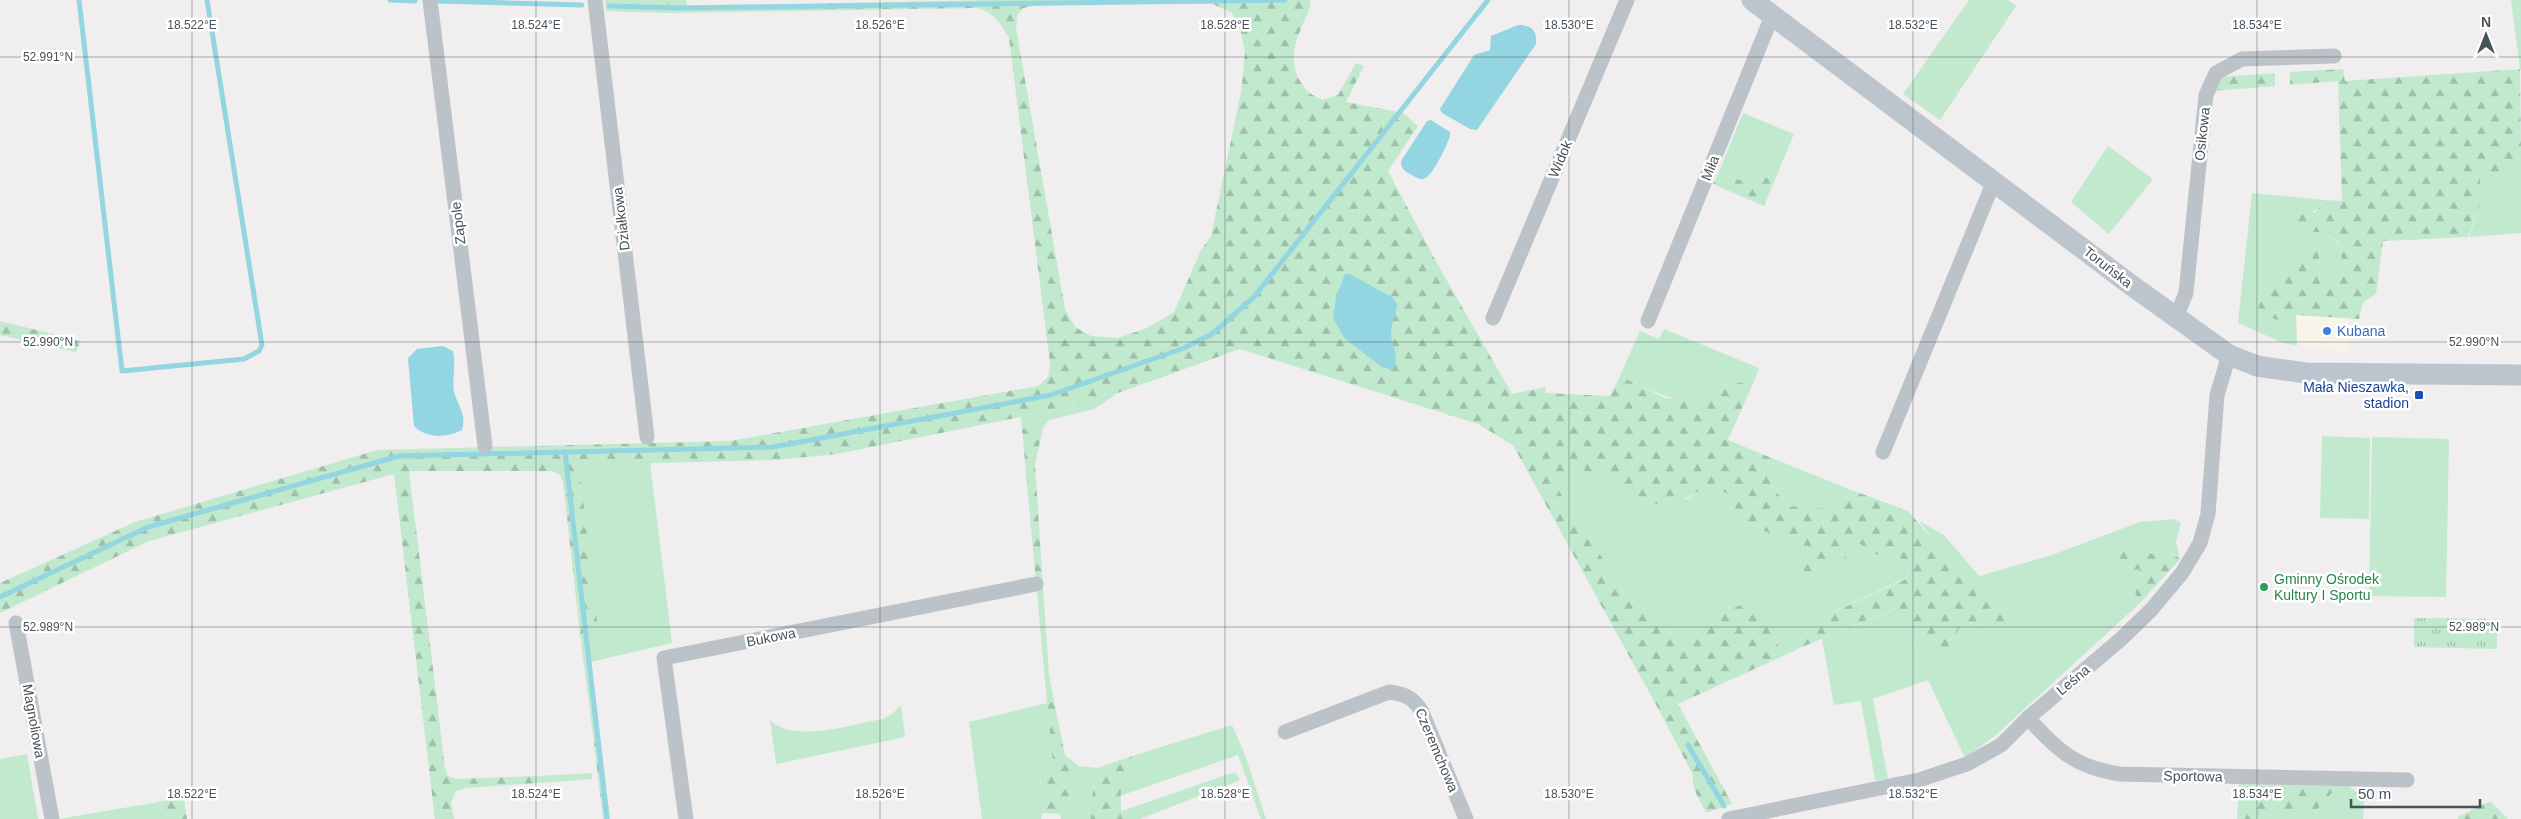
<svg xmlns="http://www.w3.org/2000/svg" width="2521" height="819" font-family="Helvetica,sans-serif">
<defs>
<pattern id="forest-firs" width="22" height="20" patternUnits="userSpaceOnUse" patternTransform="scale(1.25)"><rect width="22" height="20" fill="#c1e9ce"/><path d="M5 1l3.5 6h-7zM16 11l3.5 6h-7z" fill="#9fbfaa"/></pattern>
<pattern id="park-tufts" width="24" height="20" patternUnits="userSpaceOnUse" patternTransform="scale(1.25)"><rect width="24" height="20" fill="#c1e9ce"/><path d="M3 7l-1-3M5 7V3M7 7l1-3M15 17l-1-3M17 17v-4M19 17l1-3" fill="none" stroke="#9fbfaa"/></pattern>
</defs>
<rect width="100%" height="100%" fill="#f0eeee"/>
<polygon fill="#f9f4e9" points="2296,315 2348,319 2349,353 2297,345"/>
<g fill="#c1e9ce">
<polygon points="605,0 666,0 670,13 606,11"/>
<polygon points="1969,0 2008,0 2016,6 1940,120 1903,94"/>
<polygon points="2511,0 2521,0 2521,71 2520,69"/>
<polygon points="1743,113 1794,134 1776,177 1740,180 1718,174"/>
<polygon points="2108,146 2153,179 2109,234 2071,202"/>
<polygon points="2521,153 2521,233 2469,237 2480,204 2480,177 2484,170 2505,179"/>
<polygon points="2252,193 2326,200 2295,229 2323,233 2339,243 2344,273 2337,287 2328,284 2320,277 2319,248 2308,245 2293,274 2274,291 2278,320 2296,315 2297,345 2283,343 2238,323"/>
<path d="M 1664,329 L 1759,368 L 1755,379 L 1724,386 L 1708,401 C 1673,403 1651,391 1620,376 L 1640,331 L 1659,339 Z"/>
<polygon points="1118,393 1094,409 1049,420 1043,428 1022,429 1021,417"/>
<polygon points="2322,436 2370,438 2369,519 2320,518"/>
<polygon points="2372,437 2449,439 2446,597 2369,596"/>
<polygon points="1774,459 1854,491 1829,509 1788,506 1771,485"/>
<polygon points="650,462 672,643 591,662 600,733 593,735 580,634 597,629 578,465"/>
<polygon points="1582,470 1619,478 1631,500 1688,499 1707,485 1730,494 1740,519 1792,544 1807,546 1809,560 1802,570 1804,579 1831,565 1845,564 1847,552 1857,541 1877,555 1894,555 1911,565 1906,578 1797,629 1802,647 1783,656 1762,612 1705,638 1677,638 1627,596 1559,491 1560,478"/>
<polygon points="2174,519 2181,523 2176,542 2180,559 2167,550 2152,554 2129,543 2141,569 2134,589 2139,604 1996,735 1965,758 1928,680 1873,699 1888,779 1875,780 1861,701 1834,705 1822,639 1898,608 1907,630 1914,630 1922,646 1936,638 1940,657 1951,656 1950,641 1964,622 1984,626 1974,586 1952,572 1936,543 1919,521 1944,535 1979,576 2052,555 2140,522"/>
<polygon points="1035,571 1042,572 1049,675 1054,701 1047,703 1054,773 1040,776 1043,813 1041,819 982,819 969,722 1047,703"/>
<path d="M 901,705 L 905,737 L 776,764 L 770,720 C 795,744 851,724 883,719 L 892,714 Z"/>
<polygon points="1232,725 1245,755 1266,819 1261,819 1238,755 1120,796 1121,779 1132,756"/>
<polygon points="27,754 38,819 0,819 0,759"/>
<polygon points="1079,766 1097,768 1089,814 1091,819 1061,819 1060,814 1070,798"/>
<polygon points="1235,772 1240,780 1140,819 1123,819 1122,811"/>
<polygon points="592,773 592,779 538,783 539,776"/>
<polygon points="2338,786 2349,786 2364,798 2363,819 2259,819 2261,813 2314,813"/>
<polygon points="164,801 167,819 59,819"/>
</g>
<g fill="url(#forest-firs)" fill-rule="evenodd">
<path d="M 666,0 L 686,0 L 687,6 L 986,0 L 1310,0 L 1310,7 C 1300,32 1285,56 1300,81 C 1307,92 1311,95 1323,100 L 1338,95 L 1356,63 L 1364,66 L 1346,102 L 1403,113 L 1418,126 L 1388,171 L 1438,265 L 1512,394 L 1546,387 L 1545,393 L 1610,396 L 1620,376 L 1665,398 L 1708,401 L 1724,386 L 1755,379 L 1728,440 L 1774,459 L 1771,485 L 1788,506 L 1829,509 L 1854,491 L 1908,511 L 1936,543 L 1952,572 L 1974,586 L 1988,584 L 2003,607 L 2006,626 L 1984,626 L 1964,622 L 1950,641 L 1951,656 L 1940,657 L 1936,639 L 1922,646 L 1914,630 L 1907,630 L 1897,608 L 1802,647 L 1797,629 L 1906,579 L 1911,565 L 1894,555 L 1877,555 L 1857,542 L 1847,552 L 1845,564 L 1831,565 L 1803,580 L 1802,570 L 1809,560 L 1807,546 L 1792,544 L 1740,519 L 1729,494 L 1707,485 C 1681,505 1663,508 1631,500 L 1619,478 L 1582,470 L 1560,478 L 1559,491 L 1627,596 L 1677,638 L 1705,638 L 1709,614 L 1742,605 L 1762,612 L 1783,656 L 1678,704 L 1732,804 L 1706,813 L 1694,789 L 1692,773 L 1660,712 L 1513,445 L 1478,424 L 1240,349 L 1118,393 L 1021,417 L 837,454 L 776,460 L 579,465 L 598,629 L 580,634 L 563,482 L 560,475 L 552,471 L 409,471 L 445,768 L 448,776 L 456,779 L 539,776 L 538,783 L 465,788 L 456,791 L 451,803 L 454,819 L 435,819 L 394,474 L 149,541 L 0,613 L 0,583 L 135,522 L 377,450 L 730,441 L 1038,386 L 1048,377 L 1050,363 L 1009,38 C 1001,24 994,13 978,8 L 670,13 ZM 1049,3 L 1213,4 L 1232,13 L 1241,32 L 1245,53 L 1241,92 L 1211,236 L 1201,250 L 1174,312 L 1147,328 L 1118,338 L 1091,336 L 1075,327 L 1065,309 L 1016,28 L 1017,16 L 1023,8 Z"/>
<path d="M 2343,69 L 2345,81 L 2520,69 L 2521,153 L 2505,179 L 2484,170 L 2480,178 L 2480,204 L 2468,237 L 2383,241 L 2376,294 L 2363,302 L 2359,319 L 2296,315 L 2278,320 L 2260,314 L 2256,296 C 2287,287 2294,272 2308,245 L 2319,247 L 2320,277 L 2328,284 L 2337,287 L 2344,273 L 2339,242 L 2323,233 L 2295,229 L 2293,213 L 2314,213 L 2326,200 L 2342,201 L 2338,81 L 2290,85 L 2290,72 Z"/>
<polygon points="2275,73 2275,86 2213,91 2221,77"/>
<polygon points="1718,174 1740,180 1776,177 1764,206 1713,184"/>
<polygon points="0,321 81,341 76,352 0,335"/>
<polygon points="1043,428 1035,464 1042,572 1035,571 1022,429"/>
<polygon points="2129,543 2152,554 2166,550 2180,559 2139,604 2134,589 2140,569 2128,571 2112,566 2113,550"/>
<polygon points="1054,701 1065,755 1079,766 1070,798 1060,814 1043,813 1040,776 1054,773 1047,703"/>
<polygon points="600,733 610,819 603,819 593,735"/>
<path d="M 1132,756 C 1121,780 1118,793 1123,819 L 1091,819 L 1089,814 L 1097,768 Z"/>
<polygon points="2239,784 2338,786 2314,813 2262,813 2259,819 2237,819"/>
<polygon points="184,799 187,819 167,819 164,801"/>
<polygon points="2490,801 2508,819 2457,819 2458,817"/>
</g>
<polygon fill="url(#park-tufts)" points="2414,618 2497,619 2497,649 2414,647"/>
<g fill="#93d5e1">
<path d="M 1518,25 C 1532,25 1537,30 1536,44 L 1477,130 L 1470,129 L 1442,113 L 1440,109 L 1474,55 L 1490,50 L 1491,36 Z"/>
<path d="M 1431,120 L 1450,132 L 1450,136 C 1447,145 1432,178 1423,179 C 1420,180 1415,177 1412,175 C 1405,172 1401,169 1401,161 L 1427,121 Z"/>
<path d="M 1345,274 L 1350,274 L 1393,298 L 1397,304 C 1397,315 1390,324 1391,335 C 1393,348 1400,358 1392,370 L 1382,367 L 1344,338 L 1333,318 L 1336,298 Z"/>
<path d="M 443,346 L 453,351 C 456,365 452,379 454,392 C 458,406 467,415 462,430 C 447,438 427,439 414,426 L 408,358 L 417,349 Z"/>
</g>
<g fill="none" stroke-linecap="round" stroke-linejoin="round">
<g stroke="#93d5e1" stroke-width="5">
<polyline points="79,0 122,371 244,359 259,351 262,345 207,0"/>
<polyline points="390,0 415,1"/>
<polyline points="438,1 582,5"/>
<polyline points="609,6 678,8 1285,0"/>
<polyline points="565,452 607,819"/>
<polyline points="0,597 148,527 399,456 773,447 1051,395 1184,348 1212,334 1254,297 1488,0"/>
<polyline points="1688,745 1724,806"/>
</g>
<g stroke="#bbc3c9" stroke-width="15">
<polyline points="430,0 485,446"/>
<polyline points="595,0 647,437"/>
<polyline points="2176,317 2186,293 2206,95 2216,73 2242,59 2334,56"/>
<polyline points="1493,318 1627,0"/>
<polyline points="1648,321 1772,16"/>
<polyline points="1883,452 1994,181"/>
<polyline points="16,623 52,819"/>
<path d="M 2028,718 C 2057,750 2075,767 2119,774 L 2407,780"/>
<path d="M 1285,732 L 1389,692 C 1405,694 1414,698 1422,712 L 1466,819"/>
<polyline points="686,819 664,658 1036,584"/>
<polyline points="1729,819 1919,780 1967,764 2001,745 2028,718 2121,639 2151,610 2182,573 2200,543 2208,514 2217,395 2229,355"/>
</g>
<polyline stroke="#bcc5ce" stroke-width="21" points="1752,0 2131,285 2229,355 2257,366 2305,373 2521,375"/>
</g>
<path fill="none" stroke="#485259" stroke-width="1" stroke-opacity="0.45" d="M 192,0 L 192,819M 536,0 L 536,819M 880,0 L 880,819M 1225,0 L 1225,819M 1569,0 L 1569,819M 1913,0 L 1913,819M 2257,0 L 2257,819M 0,57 L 2521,57M 0,342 L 2521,342M 0,627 L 2521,627"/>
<circle fill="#3f7fe0" stroke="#fff" stroke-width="2" cx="2327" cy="331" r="5"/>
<rect fill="#1a4fb4" stroke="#fff" stroke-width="2" x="2414" y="390" width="10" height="10" rx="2.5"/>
<circle fill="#2e9e5b" stroke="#fff" stroke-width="2" cx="2264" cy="587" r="5"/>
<g text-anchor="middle" stroke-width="5" stroke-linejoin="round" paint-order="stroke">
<g font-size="14" fill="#485259" stroke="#fff">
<text transform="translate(2202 134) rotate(-84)" y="5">Osikowa</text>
<text transform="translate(1560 159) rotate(-67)" y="5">Widok</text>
<text transform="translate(1710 168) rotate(-68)" y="5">Miła</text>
<text transform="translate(621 219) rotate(-97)" y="5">Działkowa</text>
<text transform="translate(458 223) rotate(-97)" y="5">Zapole</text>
<text transform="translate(2108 267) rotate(38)" y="5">Toruńska</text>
<text transform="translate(771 637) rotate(-11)" y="5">Bukowa</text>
<text transform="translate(2073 680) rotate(-40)" y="5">Leśna</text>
<text transform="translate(34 721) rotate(80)" y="5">Magnoliowa</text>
<text transform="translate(1437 750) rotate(67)" y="5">Czeremchowa</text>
<text transform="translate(2193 776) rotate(1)" y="5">Sportowa</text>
</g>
<g font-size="14" fill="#366cbe" stroke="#fff" text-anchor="start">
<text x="2337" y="336">Kubana</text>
</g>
<g font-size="14" fill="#164399" stroke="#fff" text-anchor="end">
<text x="2409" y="392">Mała Nieszawka,<tspan x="2409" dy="16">stadion</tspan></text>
</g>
<g font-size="14" fill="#27864d" stroke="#fff" text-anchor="start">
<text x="2274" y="584">Gminny Ośrodek<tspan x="2274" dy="16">Kultury I Sportu</tspan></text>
</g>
</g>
<g font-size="12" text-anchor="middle" fill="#485259" stroke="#fff" stroke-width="5" stroke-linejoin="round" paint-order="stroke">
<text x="192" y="29">18.522°E</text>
<text x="536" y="29">18.524°E</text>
<text x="880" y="29">18.526°E</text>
<text x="1225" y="29">18.528°E</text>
<text x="1569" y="29">18.530°E</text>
<text x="1913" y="29">18.532°E</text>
<text x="2257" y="29">18.534°E</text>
<text x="48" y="61">52.991°N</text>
<text x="48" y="346">52.990°N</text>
<text x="2474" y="346">52.990°N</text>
<text x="48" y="631">52.989°N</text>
<text x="2474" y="631">52.989°N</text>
<text x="192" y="798">18.522°E</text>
<text x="536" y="798">18.524°E</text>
<text x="880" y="798">18.526°E</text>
<text x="1225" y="798">18.528°E</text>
<text x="1569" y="798">18.530°E</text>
<text x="1913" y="798">18.532°E</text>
<text x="2257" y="798">18.534°E</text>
</g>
<g transform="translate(2486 35)" stroke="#ffffff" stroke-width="4" paint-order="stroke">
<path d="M0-4L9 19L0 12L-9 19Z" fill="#485259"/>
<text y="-8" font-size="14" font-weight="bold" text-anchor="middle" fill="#485259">N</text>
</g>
<path d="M2351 799v8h129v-8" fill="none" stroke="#485259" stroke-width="2.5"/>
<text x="2358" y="799" font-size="15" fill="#485259" stroke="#ffffff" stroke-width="4" paint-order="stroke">50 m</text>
</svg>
